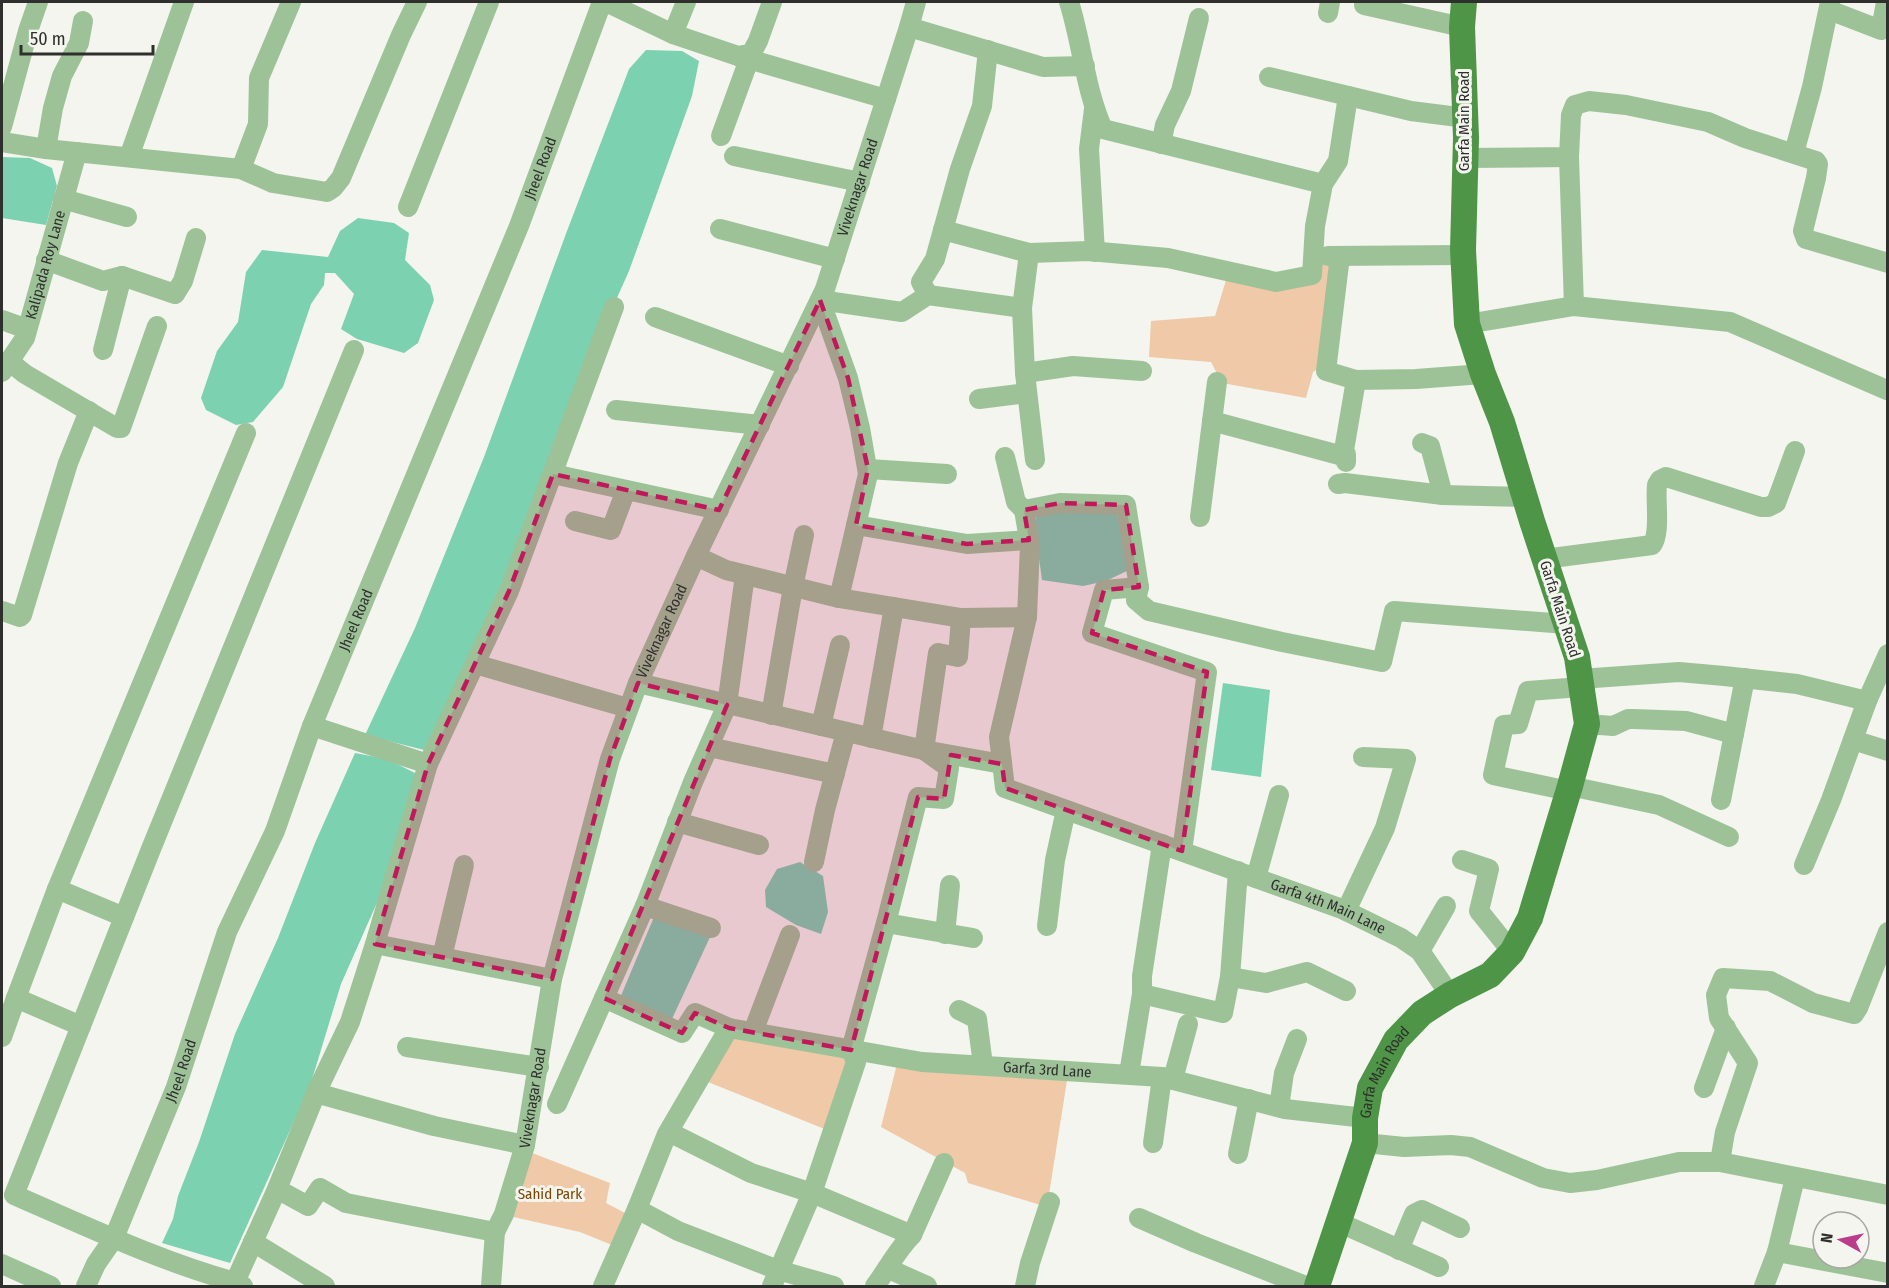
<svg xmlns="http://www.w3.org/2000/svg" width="1889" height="1288" font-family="'Fira Sans Condensed',sans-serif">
<rect width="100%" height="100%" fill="#f3f5ee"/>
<g fill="#efc9a8">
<polygon points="1317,260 1334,261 1323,365 1313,372 1306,398 1222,383 1211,362 1149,357 1151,321 1215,316 1227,277 1276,285"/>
<polygon points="730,1033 845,1052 852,1063 832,1132 703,1080"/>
<polygon points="897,1064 1068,1074 1047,1207 968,1183 965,1173 881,1127"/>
<polygon points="527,1151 610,1183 606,1203 627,1214 612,1245 580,1232 509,1216"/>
</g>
<g fill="#7cd1b1">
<polygon points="646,50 682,51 699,61 692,96 629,271 616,300 507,589 424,750 365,735 415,628 484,457 567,231 629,69"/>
<polygon points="2,157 30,158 52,168 57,186 46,225 2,218"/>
<polygon points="358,218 394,223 409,233 405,260 430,285 434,300 418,343 404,353 357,339 341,329 354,294 335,273 325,273 324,285 311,304 283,387 253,422 236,425 206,410 201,398 217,351 238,322 246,272 262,250 328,257 340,231"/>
<polygon points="1116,509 1131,569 1106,581 1083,586 1042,580 1034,522 1039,513"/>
<polygon points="1223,683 1270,690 1261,777 1211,770"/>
<polygon points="355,753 387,759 421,776 407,835 341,984 310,1086 230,1263 162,1243 173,1219 178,1196 199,1142 235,1034 278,938 315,843"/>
<polygon points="800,862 823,876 828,912 821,934 796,925 766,907 765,890 777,869"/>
<polygon points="654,917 711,935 671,1021 620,998"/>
</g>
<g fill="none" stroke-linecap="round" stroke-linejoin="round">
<g stroke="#9dc298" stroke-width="20">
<polyline points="606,2 673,34 738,56 751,54 758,41 772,2"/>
<path d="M 1069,2 C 1082,43 1085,89 1103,129 L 1323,184"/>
<polyline points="1364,2 1364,5 1462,27"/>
<polyline points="1829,10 1881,30 1886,2"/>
<polyline points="1328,13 1330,2"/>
<polyline points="909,27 1043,67 1085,66"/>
<polyline points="673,34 686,2"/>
<polyline points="738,56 886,99"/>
<polyline points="1269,77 1411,111 1466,118"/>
<polyline points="1094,109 1089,149 1095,252"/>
<polyline points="2,127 28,31 38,2"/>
<polyline points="721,136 751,54"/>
<polyline points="2,142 46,149 241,169 273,183 327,192 333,188 341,178 401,35 417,2"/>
<polyline points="1161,144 1165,125 1181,91 1199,18"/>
<polyline points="46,149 53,108 62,76 79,43 83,21"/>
<polyline points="1794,153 1812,87 1830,2"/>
<polyline points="734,156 860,182"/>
<polyline points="129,157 184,2"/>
<polyline points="1569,157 1574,306"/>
<polyline points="1465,158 1569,157 1571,115 1575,105 1589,101 1626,105 1708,122 1745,138 1816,161 1818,164 1816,178 1803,231 1806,239 1888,263"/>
<polyline points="241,169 258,124 259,78 291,2"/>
<polyline points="63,199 127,217"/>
<polyline points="408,207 489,2"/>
<polyline points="720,229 835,259"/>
<polyline points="943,230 1029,253 1089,251 1168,258 1276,282 1312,275 1315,226 1323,184 1338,161 1348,96"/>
<polyline points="1029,253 1022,308 1025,373 1035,460"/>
<polyline points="1328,256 1463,255"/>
<polyline points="1340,256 1326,371 1356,380 1416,379 1483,374"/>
<polyline points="46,260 103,281 122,276 175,294 183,281 196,238"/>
<polyline points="928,295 921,282 935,259 960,169 982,106 988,50"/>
<polyline points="655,317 789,366"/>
<polyline points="2,320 27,329"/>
<polyline points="1467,324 1574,306 1730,322 1887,390"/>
<polyline points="103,350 122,276"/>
<polyline points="10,362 25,374 117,428 121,428 157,326"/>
<path id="s1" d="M 2,372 L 25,338 L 77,152"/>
<polyline points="1025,373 1073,366 1142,371"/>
<polyline points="979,399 1027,393"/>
<polyline points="616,410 760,425"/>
<polyline points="1212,421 1343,456"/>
<polyline points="1422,443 1430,446 1443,495"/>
<polyline points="1005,457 1016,502 1024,510"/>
<polyline points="1346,462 1346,454 1343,456 1356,380"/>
<polyline points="868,469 947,474"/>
<polyline points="553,474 719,510"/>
<polyline points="1338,484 1345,483 1443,495 1524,497"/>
<polyline points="1200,517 1217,382"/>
<polyline points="575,521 611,530 626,490"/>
<polyline points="856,525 967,544 1029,540"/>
<polyline points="696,556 726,570 839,598 961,618 1027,617"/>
<path d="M 1544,559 L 1652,545 C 1661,533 1655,501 1657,485 L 1660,480 L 1666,477 L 1761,507 L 1768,507 L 1776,503 L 1795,451"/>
<polyline points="1139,587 1136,600 1149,611 1282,642 1382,662 1394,611 1566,624"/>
<polyline points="839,598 868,474 860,428 848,378 820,300 902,312 928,295 1022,308"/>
<polyline points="2,611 20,617 22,615 68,463 89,411"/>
<polyline points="475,664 628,708"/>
<polyline points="1580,679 1679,672 1724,676 1797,684 1867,701"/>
<polyline points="638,683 924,750 1002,764"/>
<polyline points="771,715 793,587 804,535"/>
<polyline points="1587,724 1613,726 1628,719 1634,719 1686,721 1734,734"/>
<polyline points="312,726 428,764"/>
<polyline points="821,726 840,645"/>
<polyline points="871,738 894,607"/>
<polyline points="1853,740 1888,751"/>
<polyline points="709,747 835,774"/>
<polyline points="1570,786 1659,805 1729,837"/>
<polyline points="1569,791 1493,775 1504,725 1518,724 1528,691 1581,687"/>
<polyline points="1721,800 1745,678"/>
<polyline points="677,822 759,845"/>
<path id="s2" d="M 1182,851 L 1207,672 L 1092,633 L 1104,590 L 1139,587 L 1126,505 L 1060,503 L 1024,510 L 1030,545 L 1027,617 L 999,737 L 1005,788 L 1342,909 L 1401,938 L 1420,951 L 1450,995"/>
<polyline points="1462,860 1489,869 1479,911 1512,952"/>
<polyline points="814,862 825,810 846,732"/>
<polyline points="1804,865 1831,800 1867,701 1888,654"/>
<polyline points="1256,878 1279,795"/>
<polyline points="645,906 711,928"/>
<polyline points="1346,911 1385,828 1406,759 1363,757"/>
<polyline points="124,917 57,889 246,433"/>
<polyline points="886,923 973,938"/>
<polyline points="1047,926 1055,860 1066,810"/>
<polyline points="945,934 950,885"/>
<polyline points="375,944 552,979"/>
<polyline points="1420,951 1446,906"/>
<polyline points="442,957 464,865"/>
<polyline points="1230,977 1266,983 1307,972 1346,991"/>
<polyline points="1142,994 1223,1013 1230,977 1238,871"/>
<polyline points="16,998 57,889"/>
<path id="s3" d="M 604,998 L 682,1033 L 695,1013 L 729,1028 L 922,1062 L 1162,1077 L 1285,1109 L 1365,1118"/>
<polyline points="959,1010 977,1019 983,1065"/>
<polyline points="753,1032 790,935"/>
<polyline points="2,1037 16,998 81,1026"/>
<polyline points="407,1047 539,1067"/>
<polyline points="1129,1074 1142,994 1142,976 1162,844"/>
<polyline points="1173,1079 1188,1024"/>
<polyline points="1704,1088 1726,1028"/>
<polyline points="316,1093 434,1126 525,1145"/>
<polyline points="557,1104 645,906 693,782 727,705 745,575"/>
<polyline points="1279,1107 1284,1073 1297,1039"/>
<polyline points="669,1132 751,1173 812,1193 912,1235"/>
<polyline points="1153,1143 1162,1077"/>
<polyline points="1365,1143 1404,1147 1451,1145 1470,1147 1543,1178 1570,1183 1597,1180 1679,1162 1720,1162 1888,1195"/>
<polyline points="1238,1154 1249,1099"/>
<polyline points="1720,1162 1725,1132 1748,1063 1719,1018 1716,995 1723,978 1770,981 1813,1003 1854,1014 1858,1008 1888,932"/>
<polyline points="277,1189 308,1206 320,1188 346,1203 495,1232"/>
<polyline points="637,1209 678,1231 778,1270 834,1286"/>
<polyline points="1139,1218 1196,1243 1306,1286"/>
<polyline points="1338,1222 1439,1267"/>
<polyline points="253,1242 325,1286"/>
<polyline points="1399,1250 1414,1214 1422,1210 1460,1228"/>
<polyline points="1777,1252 1888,1273"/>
<polyline points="2,1264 51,1286"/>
<polyline points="889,1269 927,1286"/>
<path d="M 235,1282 C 159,1261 86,1226 14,1195 L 151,849 L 354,350"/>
<path id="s4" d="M 86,1286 L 96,1264 L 114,1238 L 176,1087 L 227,932 L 275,831 L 312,726 L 519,226 L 602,2"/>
<polyline points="243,1286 235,1282 277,1189 316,1093 350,1022 375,944 428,764 509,591 614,307"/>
<path id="s5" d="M 491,1286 L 495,1232 L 504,1214 L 525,1145 L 552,979 L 610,759 L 638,683 L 696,556 L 825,289 L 909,27 L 916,2"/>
<polyline points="603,1286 637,1209 667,1134 729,1028"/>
<polyline points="772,1286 812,1193 856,1062 851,1050 886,923 918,797 944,799 949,768 924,750 938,653 958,657 961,618"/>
<path d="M 875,1286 C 887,1270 897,1250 912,1235 L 944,1163"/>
<polyline points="1025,1286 1030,1263 1050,1202"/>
<polyline points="1764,1286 1777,1252 1795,1178"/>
</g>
<path stroke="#4f9547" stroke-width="26" id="s6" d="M 1317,1286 L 1365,1143 L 1365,1118 L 1370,1088 L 1396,1040 L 1422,1013 L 1450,995 L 1490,975 L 1512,952 L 1530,918 L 1570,786 L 1587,724 L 1577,657 L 1532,521 L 1502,422 L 1483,374 L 1467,324 L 1463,250 L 1466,138 L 1462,27 L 1464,2"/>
</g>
<path fill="#c2185b" fill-opacity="0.2" stroke="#c2185b" stroke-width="4.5" stroke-dasharray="12 8" stroke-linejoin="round" d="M 820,300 L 848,378 L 868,469 L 856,525 L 967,544 L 1029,540 L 1024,510 L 1060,503 L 1126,505 L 1139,587 L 1104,590 L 1092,633 L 1207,672 L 1182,851 L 1005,788 L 1002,764 L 951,755 L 944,799 L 918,797 L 851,1050 L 729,1028 L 695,1013 L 682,1033 L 604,998 L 727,705 L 638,683 L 610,759 L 552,979 L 375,944 L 428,764 L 509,591 L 553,474 L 719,510 Z"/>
<g text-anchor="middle" stroke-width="6" stroke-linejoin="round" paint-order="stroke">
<g font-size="15" fill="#2f2f2d" stroke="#f3f5ee">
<text transform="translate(1464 121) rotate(-90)" y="5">Garfa Main Road</text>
<text dy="5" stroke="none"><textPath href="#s4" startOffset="1208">Jheel Road</textPath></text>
<text dy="5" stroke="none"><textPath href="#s5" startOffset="1166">Viveknagar Road</textPath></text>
<text dy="5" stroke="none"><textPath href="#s1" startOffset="117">Kalipada Roy Lane</textPath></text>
<text transform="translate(1560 609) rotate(72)" y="5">Garfa Main Road</text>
<text dy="5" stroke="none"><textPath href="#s4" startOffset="720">Jheel Road</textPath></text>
<text dy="5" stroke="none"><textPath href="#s5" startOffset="680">Viveknagar Road</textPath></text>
<text dy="5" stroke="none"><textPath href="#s2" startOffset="1194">Garfa 4th Main Lane</textPath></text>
<text dy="5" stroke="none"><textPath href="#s3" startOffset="468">Garfa 3rd Lane</textPath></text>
<text dy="5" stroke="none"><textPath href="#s4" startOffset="236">Jheel Road</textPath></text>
<text dy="5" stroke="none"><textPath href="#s6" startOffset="226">Garfa Main Road</textPath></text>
<text dy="5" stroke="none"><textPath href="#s5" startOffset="194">Viveknagar Road</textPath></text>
</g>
<g font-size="15" fill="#7b4703" stroke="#f3f5ee">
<text x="550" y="1199">Sahid Park</text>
</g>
</g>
<rect width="1889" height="1288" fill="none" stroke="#2f2f2d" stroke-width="6"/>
<g transform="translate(1841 1240) rotate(278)"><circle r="28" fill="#f3f5ee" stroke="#a5a6a1" stroke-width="1.5"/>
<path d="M0-4.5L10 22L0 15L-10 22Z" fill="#ba3d8b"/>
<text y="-9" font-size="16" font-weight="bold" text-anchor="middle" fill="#2f2f2d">N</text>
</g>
<path d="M21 45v9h132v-9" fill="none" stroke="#2f2f2d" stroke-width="3"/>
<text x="30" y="45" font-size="18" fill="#2f2f2d" stroke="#f3f5ee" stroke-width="4.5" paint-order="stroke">50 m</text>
</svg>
